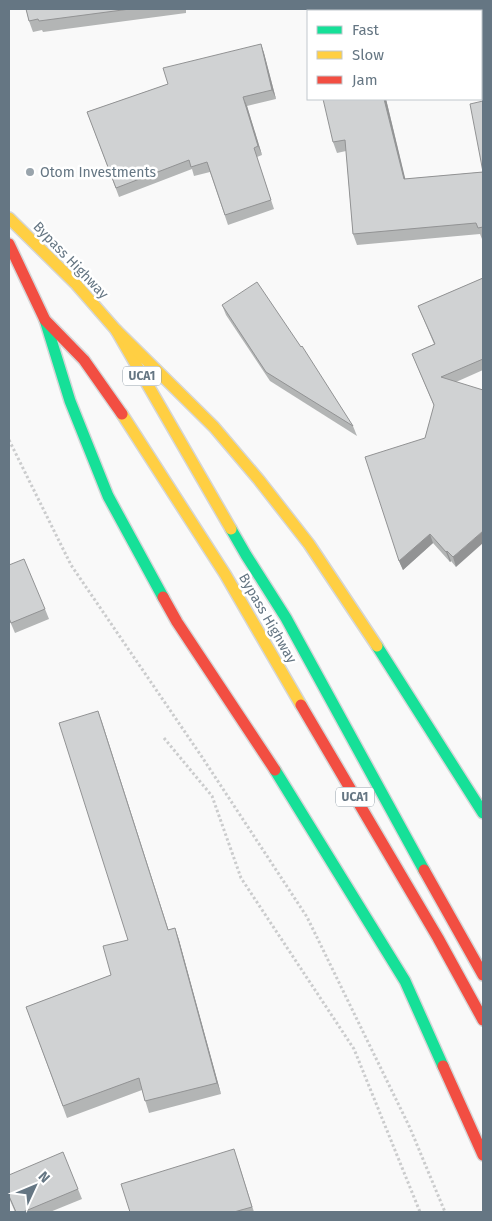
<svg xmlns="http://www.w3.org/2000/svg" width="492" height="1221" font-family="'Fira Sans',sans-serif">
<rect width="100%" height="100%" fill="#f9f9f9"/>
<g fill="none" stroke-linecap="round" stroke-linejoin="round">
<g stroke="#d5d6d7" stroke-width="14">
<g id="fast">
<polyline points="45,320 70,401 108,496 163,597"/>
<polyline points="231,529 246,555 286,618 424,870"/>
<polyline points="377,646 483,813"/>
<polyline points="275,770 405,981 443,1066"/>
</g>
</g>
<g stroke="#d5d6d7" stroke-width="14">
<g id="slow">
<polyline points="9,218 75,283 116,330 231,529"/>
<polyline points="116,330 214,427 259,480 309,544 377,646"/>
<polyline points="122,414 225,574 301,705"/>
</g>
</g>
<g stroke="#d5d6d7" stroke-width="14">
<g id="jam">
<polyline points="9,244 45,320 84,360 122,414"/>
<polyline points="163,597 177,622 275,770"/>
<polyline points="301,705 438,938 483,1020"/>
<polyline points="424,870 483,975"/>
<polyline points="443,1066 483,1155"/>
</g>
</g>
<g stroke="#cbcccd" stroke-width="3" stroke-dasharray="2.5 2.5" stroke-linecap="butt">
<polyline points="9,440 71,565 202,757 307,917 410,1128 445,1212"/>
<polyline points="164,738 212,796 241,878 354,1049 420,1212"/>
</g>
<use href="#fast" stroke="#16e098" stroke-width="11"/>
<use href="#slow" stroke="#ffcf43" stroke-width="11"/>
<use href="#jam" stroke="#f24e42" stroke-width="11"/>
</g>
<g fill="#b3b5b5">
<polygon points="26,9 186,9 186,13 43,32 42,30 33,32 29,21"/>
<polygon points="261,44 264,53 276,99 247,106 262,155 257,157 274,209 228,225 210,172 194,176 192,169 119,197 87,112 168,84"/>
<polygon points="386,99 405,179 483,172 483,238 482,239 480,234 357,245 353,234 346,151 337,153 333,142"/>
<polygon points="483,278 483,370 456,382 456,567 451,561 450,562 433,543 403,570 399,561 425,438 434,406 412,354 434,344 418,306"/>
<polygon points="222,305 353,426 357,436 270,381 226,315"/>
<polygon points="9,565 45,609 49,619 15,633 9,619"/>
<polygon points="98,711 168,930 175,928 179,940 221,1094 149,1113 142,1090 67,1118 26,1007 111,975 128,940"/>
<polygon points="237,1158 254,1212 130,1212"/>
<polygon points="9,1175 78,1189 82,1199 50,1212 15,1212 9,1198"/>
</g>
<g fill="#929394">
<polygon points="261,44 264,53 276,99 272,90"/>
<polygon points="243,97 247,106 262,155 258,146"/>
<polygon points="384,99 386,99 408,190 404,179"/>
<polygon points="483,531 483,543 456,567 453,557"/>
<polygon points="430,534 433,543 403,570 399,561"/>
<polygon points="447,551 451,561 450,562 446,552"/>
<polygon points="98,711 102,722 172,941 168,930"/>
<polygon points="175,928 179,940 221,1094 217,1083"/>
</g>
<g fill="#d0d2d3" stroke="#929394">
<polygon points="26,9 130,9 39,21 38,19 29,21"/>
<polygon points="435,9 440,9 440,11 426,11"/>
<polygon points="261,44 272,90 243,97 258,146 254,148 271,200 225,215 207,162 191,167 189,160 116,188 87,112 168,84 163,68"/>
<polygon points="323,99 384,99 404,179 483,172 483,227 478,228 476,223 353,234 345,140 333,142"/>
<polygon points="483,101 483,172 470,104"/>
<polygon points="483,278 483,359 441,377 483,390 483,531 453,557 447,551 446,552 430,534 399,561 365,457 425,438 434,405 412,354 435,344 418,306"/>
<polygon points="257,282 301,347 302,346 353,426 266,372 222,305"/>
<polygon points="24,559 45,609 11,623 9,618 9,565"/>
<polygon points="98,711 168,930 175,928 217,1083 145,1101 139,1078 63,1106 26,1007 111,975 103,946 128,940 59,723"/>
<polygon points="234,1149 252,1207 234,1212 130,1212 121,1184"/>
<polygon points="63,1152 78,1189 23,1212 16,1212 9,1196 9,1175"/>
</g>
<circle fill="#99a4ac" stroke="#fff" stroke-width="2" cx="30" cy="172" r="5"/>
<g text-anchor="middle" stroke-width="5" stroke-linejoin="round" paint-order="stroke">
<g fill="#fff" stroke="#939fa8" stroke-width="1">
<rect x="123" y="366.5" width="38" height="19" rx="4"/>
<rect x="336" y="787.5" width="38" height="19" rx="4"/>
</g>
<g font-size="12" font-weight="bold" fill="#657683">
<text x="142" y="380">UCA1</text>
<text x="355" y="801">UCA1</text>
</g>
<g font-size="14" fill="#657683" stroke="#fff" text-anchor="start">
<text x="40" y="177">Otom Investments</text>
</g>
<g font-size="14" fill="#657683" stroke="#fff">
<text transform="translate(71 260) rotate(46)" y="5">Bypass Highway</text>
<text transform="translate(268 618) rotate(60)" y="5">Bypass Highway</text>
</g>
</g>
<rect width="492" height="1221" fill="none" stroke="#657683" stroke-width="20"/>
<rect x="307" y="10" width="175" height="90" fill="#ffffff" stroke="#c1c8cd"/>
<rect x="317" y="26" width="25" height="8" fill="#16e098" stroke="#c1c8cd"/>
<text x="352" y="35" font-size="15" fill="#657683">Fast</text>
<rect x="317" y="51" width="25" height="8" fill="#ffcf43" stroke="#c1c8cd"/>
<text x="352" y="60" font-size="15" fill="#657683">Slow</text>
<rect x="317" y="76" width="25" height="8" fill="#f24e42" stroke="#c1c8cd"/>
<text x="352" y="85" font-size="15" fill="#657683">Jam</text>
<g transform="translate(35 1186) rotate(46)" stroke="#ffffff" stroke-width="4" paint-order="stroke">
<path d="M0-4L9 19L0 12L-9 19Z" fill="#657683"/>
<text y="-8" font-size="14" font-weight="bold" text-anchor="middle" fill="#657683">N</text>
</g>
</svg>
